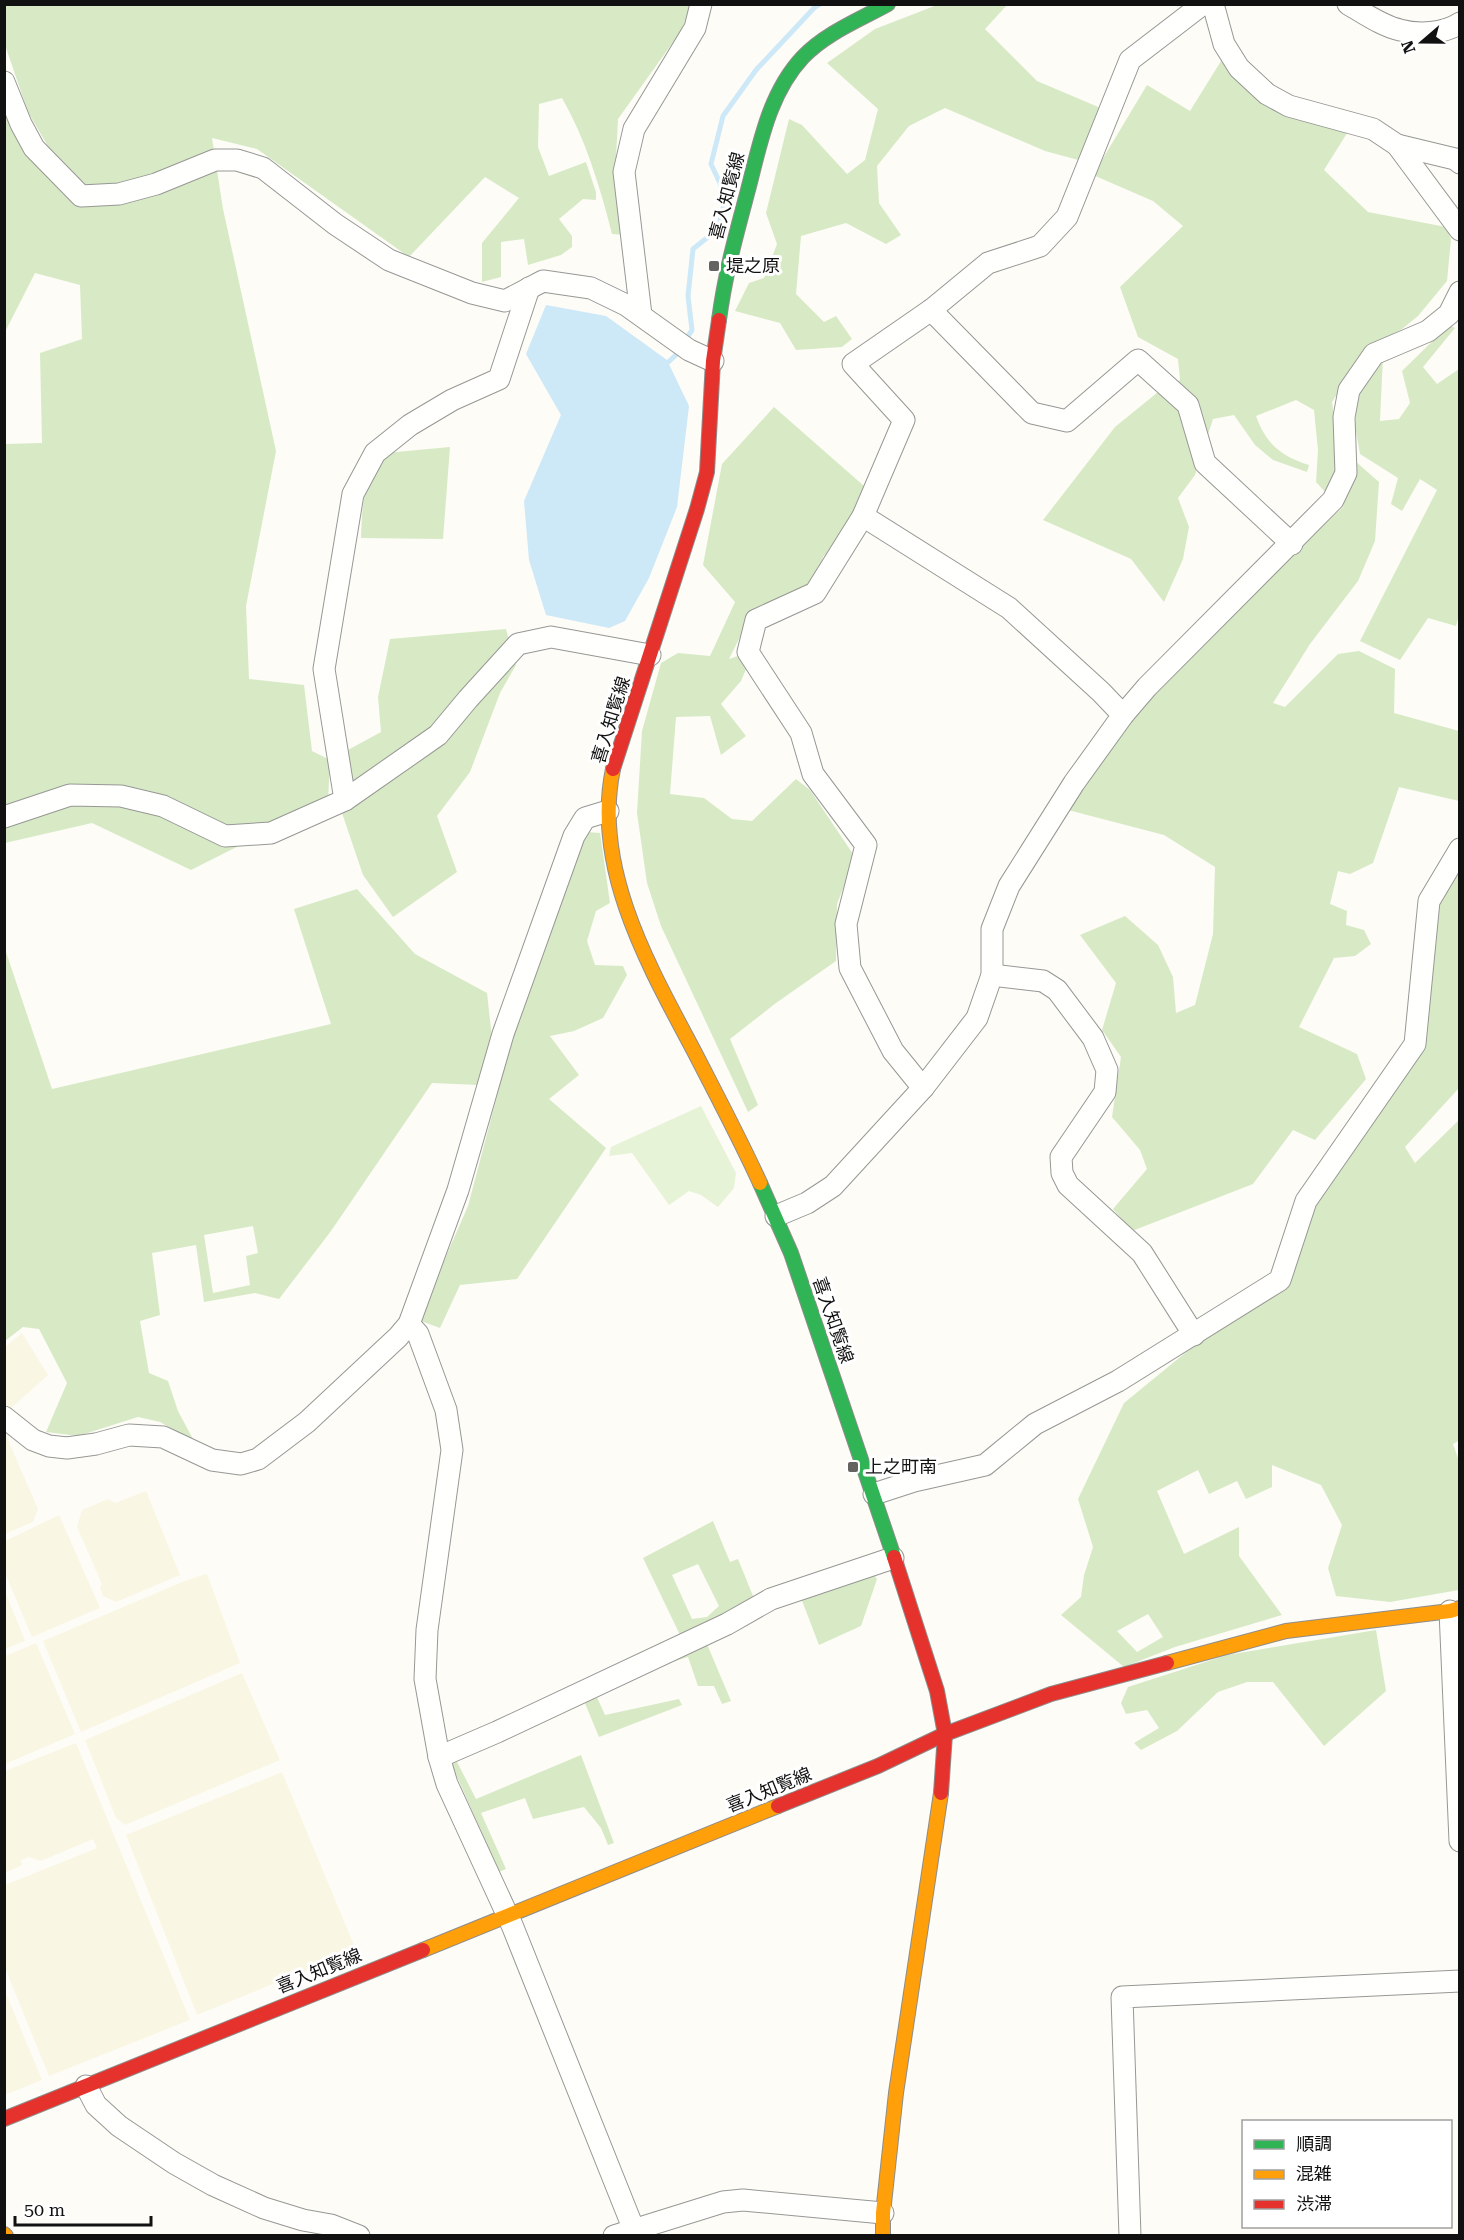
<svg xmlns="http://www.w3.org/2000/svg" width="1464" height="2240" font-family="'Roboto Serif','Noto Sans JP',serif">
<rect width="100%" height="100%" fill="#fdfcf7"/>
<g fill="#f9f7e4">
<polygon points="22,1333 48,1375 9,1410 5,1404 5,1347"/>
<polygon points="5,1433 38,1509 33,1522 5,1534"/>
<polygon points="146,1491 180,1575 116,1602 103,1596 100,1588 102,1584 77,1527 82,1510 108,1499 115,1503"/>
<polygon points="59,1515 100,1608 32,1637 5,1573 5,1541"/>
<polygon points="207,1574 240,1663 81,1732 43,1641 187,1580"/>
<polygon points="5,1591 25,1641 5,1649 4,1649"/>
<polygon points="36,1643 75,1734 5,1764 5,1656"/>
<polygon points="242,1673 280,1760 125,1825 116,1818 85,1740"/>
<polygon points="76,1743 190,2020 49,2076 5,1968 5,1885 97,1848 93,1839 41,1861 29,1857 21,1860 22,1865 5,1873 5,1771"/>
<polygon points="282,1772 356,1950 197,2015 126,1835"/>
<polygon points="5,1991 42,2080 5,2095 4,2095"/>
</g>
<polygon fill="#e7f3d7" points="701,1106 736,1173 734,1188 718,1207 701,1195 689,1191 669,1205 632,1153 609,1156 611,1147"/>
<g fill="#d8eac5" fill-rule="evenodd">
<path d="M 5,5 L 691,5 L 681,31 L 618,119 L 615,177 L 624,235 L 612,234 C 600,187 586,140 562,98 L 539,104 L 538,147 L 549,176 L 586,162 L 596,192 L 596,200 L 583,199 L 559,219 L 572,236 L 572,247 L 561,255 L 528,265 L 524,239 L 501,242 L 501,277 L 482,282 L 482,243 L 519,198 L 485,177 L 409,257 L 257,149 L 212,138 L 223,209 L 276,451 L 246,606 L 249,679 L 304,685 L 312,751 L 330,760 L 328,801 L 191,870 L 92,823 L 5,843 L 5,444 L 42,443 L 40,353 L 82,339 L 80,285 L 35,273 L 5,332 L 4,104 L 29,156 L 66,197 L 96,206 L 57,162 L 28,112 L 5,45 Z"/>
<polygon points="937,5 1007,5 985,29 1037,81 1103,109 1082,161 1045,151 945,108 909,126 877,166 879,203 901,235 886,244 846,223 801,236 796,294 824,322 836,316 852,339 842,347 796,350 780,323 735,311 749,283 764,278 777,244 766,213 789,119 802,125 847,174 865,160 878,109 827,63 875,29"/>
<path d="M 1221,61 L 1267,106 L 1349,130 L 1324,170 L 1368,212 L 1446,227 L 1451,239 L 1447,281 L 1418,316 L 1402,329 L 1367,348 L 1332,402 L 1337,438 L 1336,468 L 1326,493 L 1316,482 L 1318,450 L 1314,410 L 1296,400 L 1256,416 C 1266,444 1281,456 1309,465 L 1307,472 L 1273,460 L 1255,445 L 1234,415 L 1213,419 L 1195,475 L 1178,498 L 1189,527 L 1183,559 L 1164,602 L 1131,559 L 1043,520 L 1115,427 L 1158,392 L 1180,380 L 1178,359 L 1138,337 L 1120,287 L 1183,226 L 1153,201 L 1093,175 L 1147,85 L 1190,111 Z"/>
<polygon points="1449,325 1455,328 1423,367 1437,384 1459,369 1459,615 1456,626 1428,618 1400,660 1360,641 1437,490 1420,479 1402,511 1391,504 1398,478 1360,454 1355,426 1357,395 1383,356 1380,421 1399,419 1410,403 1402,371"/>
<polygon points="774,407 864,486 850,530 823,557 814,585 751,615 729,659 741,655 747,667 741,681 721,704 746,736 721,755 710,716 676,717 670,794 704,798 732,819 752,821 796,779 810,790 855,857 837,904 836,961 776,1003 730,1039 758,1105 748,1112 661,926 647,883 637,813 642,731 661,663 678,653 710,656 735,602 703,565 722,464"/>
<path d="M 450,447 L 443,539 L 361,538 C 362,506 363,479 385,453 Z"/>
<polygon points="1354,460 1379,482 1375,541 1358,581 1310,644 1273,703 1285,707 1338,654 1359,651 1395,669 1394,713 1459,731 1459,801 1399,787 1373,863 1350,874 1338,871 1330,904 1347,911 1346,925 1364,930 1371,944 1355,956 1334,958 1299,1027 1357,1054 1366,1079 1315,1140 1293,1130 1253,1184 1132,1231 1113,1209 1147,1169 1140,1150 1112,1117 1121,1057 1102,1030 1116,983 1080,935 1125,916 1158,945 1173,977 1176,1013 1195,1005 1213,934 1215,867 1164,835 1068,810 1132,715 1258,587 1343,507"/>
<polygon points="506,629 516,665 500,693 470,772 437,816 457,872 393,917 363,875 342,813 346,751 381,732 378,697 390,639"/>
<polygon points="587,832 600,833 610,903 596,911 587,941 595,965 623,966 627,975 603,1018 574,1031 550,1036 579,1075 549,1099 606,1148 517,1279 460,1285 440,1328 418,1320 468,1206 511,1043"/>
<path d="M 1459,862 L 1459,1088 L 1405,1147 L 1415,1163 L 1459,1120 L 1460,1440 L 1453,1444 L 1459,1461 L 1459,1590 L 1390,1602 L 1336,1596 L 1328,1568 L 1342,1525 L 1321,1485 L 1272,1465 L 1272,1487 L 1246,1499 L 1237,1481 L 1209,1494 L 1198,1470 L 1157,1491 L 1184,1554 L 1239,1527 L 1239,1556 L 1282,1615 L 1175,1647 L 1124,1667 L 1061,1615 L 1081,1597 L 1084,1575 L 1093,1547 L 1078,1499 L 1124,1403 L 1201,1340 L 1284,1285 L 1314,1204 L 1400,1083 L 1436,904 ZM 1148,1614 L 1163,1637 L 1137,1652 L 1117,1631 Z"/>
<path d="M 357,889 L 415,954 L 487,993 L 492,1038 L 477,1085 L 432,1083 L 331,1231 L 279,1299 L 255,1293 L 204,1302 L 196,1245 L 152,1253 L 160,1315 L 140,1321 L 149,1373 L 168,1381 L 178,1411 L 194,1441 L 160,1422 L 138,1417 L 78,1436 L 46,1432 L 67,1383 L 39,1329 L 23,1327 L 5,1341 L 4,946 L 52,1089 L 331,1024 L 294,909 ZM 253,1226 L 258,1253 L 246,1256 L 250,1285 L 213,1293 L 204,1235 Z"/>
<path d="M 713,1521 L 730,1562 L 738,1559 L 755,1601 L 701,1630 L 731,1701 L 722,1704 L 714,1686 L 698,1686 L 688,1657 L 643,1671 L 681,1637 L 643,1558 ZM 698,1564 L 719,1606 L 707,1617 L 692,1619 L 672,1575 Z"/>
<polygon points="873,1573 877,1579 861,1626 819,1645 801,1598"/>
<polygon points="1376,1630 1386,1691 1324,1746 1273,1682 1247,1682 1218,1692 1177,1731 1141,1750 1134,1743 1159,1728 1147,1710 1126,1714 1121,1703 1128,1687 1227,1655"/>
<polygon points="596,1695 605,1715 679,1699 682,1705 599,1737 584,1701"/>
<polygon points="581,1755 614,1843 608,1845 601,1828 584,1807 533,1819 525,1798 481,1813 506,1869 499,1872 451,1763 456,1760 476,1799"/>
</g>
<polygon fill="#cde8f7" points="546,305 606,316 667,360 689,406 677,507 649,578 625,621 609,628 546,615 529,560 524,501 561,415 526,354"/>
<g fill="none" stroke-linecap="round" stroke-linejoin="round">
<g stroke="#cde8f7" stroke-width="5">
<polyline points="686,339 692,330 688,296 693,249 718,229 726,196 711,164 723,116 756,70 815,7 820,4"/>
<polyline points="663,367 677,354"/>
</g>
<g stroke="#979795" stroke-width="23">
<g id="street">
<polyline points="1213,4 1224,44 1239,68 1267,94 1289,106 1373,129 1397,145 1455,159 1460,163"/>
<path d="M 1348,4 C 1364,13 1382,26 1400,30 C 1418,35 1444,34 1460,23"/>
<polyline points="4,82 21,124 34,148 81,196 119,194 156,184 215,160 237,160 263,168 335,224 389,260 472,293 505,301 543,281 591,288 626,305 689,350 713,361"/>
<polyline points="1397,145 1460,230"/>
<polyline points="931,310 1032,413 1067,421 1138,360 1188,405 1205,463 1292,544"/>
<polyline points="641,315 624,172 634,129 695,28 701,4"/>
<polyline points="863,516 1009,608 1101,692 1123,715"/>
<polyline points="345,800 324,669 353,494 375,453 410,425 452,400 499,379 529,288"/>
<polyline points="4,817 70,795 121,796 163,806 225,836 271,833 345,800 438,735 468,699 518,644 551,637 650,655"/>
<polyline points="992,975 1043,981 1057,990 1093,1038 1107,1070 1105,1092 1061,1157 1062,1173 1068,1185 1142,1253 1194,1335"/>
<polyline points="923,1088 893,1051 850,968 846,924 866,845 813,774 801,733 748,652 756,620 815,593 863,516 904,420 853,364 931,310 988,263 1040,246 1067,217 1130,60 1203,4"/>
<polyline points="776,1216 807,1203 833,1186 923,1088 977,1018 992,975 992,929 1009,886 1074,783 1123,715 1147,687 1333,500 1346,473 1344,417 1349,390 1374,354 1428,331 1449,314 1460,292"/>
<polyline points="409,1324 418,1334 446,1410 452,1450 427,1630 425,1679 439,1757 447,1784 512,1925 634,2230"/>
<polyline points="4,1417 33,1440 49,1446 67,1448 96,1444 129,1435 163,1437 212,1460 241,1464 258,1459 307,1422 398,1337 409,1324 458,1190 503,1034 574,836 585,818 608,811"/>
<polyline points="874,1494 914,1481 985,1465 1035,1424 1118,1381 1280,1280 1306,1201 1415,1044 1429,901 1460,849"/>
<polyline points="1450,1611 1460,1841"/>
<polyline points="439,1757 497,1732 727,1624 771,1599 893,1558"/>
<polyline points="86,2086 96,2105 119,2126 174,2163 213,2185 264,2208 303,2220 331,2225 359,2236"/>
<polyline points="614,2236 723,2202 743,2200 883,2213"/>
<polyline points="1130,2236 1122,1997 1460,1981"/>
</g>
</g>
<g stroke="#8e8d8b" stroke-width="16">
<g id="fast">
<path d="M 719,320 C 725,274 736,235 748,190 C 760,144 769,93 803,57 C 826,33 859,20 888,4"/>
<polyline points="760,1183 791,1253 894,1557"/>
</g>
</g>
<g stroke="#8e8d8b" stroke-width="16">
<g id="slow">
<path d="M 613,769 C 592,869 650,968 695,1053 C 717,1096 740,1139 760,1183"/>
<polyline points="1167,1663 1286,1631 1450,1611 1460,1608"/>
<polyline points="423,1950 778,1806"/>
<polyline points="4,2234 6,2236"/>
<polyline points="883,2236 883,2213 896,2093 941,1793"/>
</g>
</g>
<g stroke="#8e8d8b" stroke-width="16">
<g id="jam">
<polyline points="613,769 697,509 707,472 713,361 719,320"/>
<polyline points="894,1557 937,1691 945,1734 941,1793"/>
<polyline points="778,1806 878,1766 945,1734 1051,1694 1167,1663"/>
<polyline points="4,2119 423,1950"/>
</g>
</g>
<use href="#street" stroke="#fffffe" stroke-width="21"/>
<use href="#fast" stroke="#30b455" stroke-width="14"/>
<use href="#slow" stroke="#ff9f0a" stroke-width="14"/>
<use href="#jam" stroke="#e5322d" stroke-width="14"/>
</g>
<g fill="#646362" stroke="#fff" stroke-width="2">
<rect x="708" y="260" width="12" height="12" rx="3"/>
<rect x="847" y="1461" width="12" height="12" rx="3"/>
</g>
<g text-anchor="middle" stroke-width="6" stroke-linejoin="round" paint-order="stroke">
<g font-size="18" fill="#111" stroke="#fff">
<text transform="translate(727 196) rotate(-75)" y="6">喜入知覧線</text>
<text transform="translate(611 720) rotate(-73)" y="6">喜入知覧線</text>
<text transform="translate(833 1320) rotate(71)" y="6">喜入知覧線</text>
<text transform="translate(769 1790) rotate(-22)" y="6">喜入知覧線</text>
<text transform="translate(319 1971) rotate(-22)" y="6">喜入知覧線</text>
</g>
<g font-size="18" fill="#111" stroke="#fff" text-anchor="start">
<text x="726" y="272">堤之原</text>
<text x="865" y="1473">上之町南</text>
</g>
</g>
<rect width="1464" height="2240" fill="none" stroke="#111111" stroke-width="12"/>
<rect x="1242" y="2120" width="210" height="108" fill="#ffffff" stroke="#a0a0a0" stroke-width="1.5"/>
<rect x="1254" y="2140" width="30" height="9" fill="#30b455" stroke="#a0a0a0" stroke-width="1.5"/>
<text x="1296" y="2150" font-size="18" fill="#111111">順調</text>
<rect x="1254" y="2170" width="30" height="9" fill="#ff9f0a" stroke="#a0a0a0" stroke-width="1.5"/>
<text x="1296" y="2180" font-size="18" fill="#111111">混雑</text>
<rect x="1254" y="2200" width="30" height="9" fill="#e5322d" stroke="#a0a0a0" stroke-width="1.5"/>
<text x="1296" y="2210" font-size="18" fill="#111111">渋滞</text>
<g transform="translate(1422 42) rotate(250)" stroke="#ffffff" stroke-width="4.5" paint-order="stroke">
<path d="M0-4.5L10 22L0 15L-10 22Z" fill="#111111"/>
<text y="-9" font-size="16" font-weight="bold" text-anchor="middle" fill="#111111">N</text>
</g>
<path d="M15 2216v9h136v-9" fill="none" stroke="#111111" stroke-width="3"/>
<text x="24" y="2216" font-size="18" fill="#111111" stroke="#ffffff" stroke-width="4.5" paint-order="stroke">50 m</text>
</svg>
